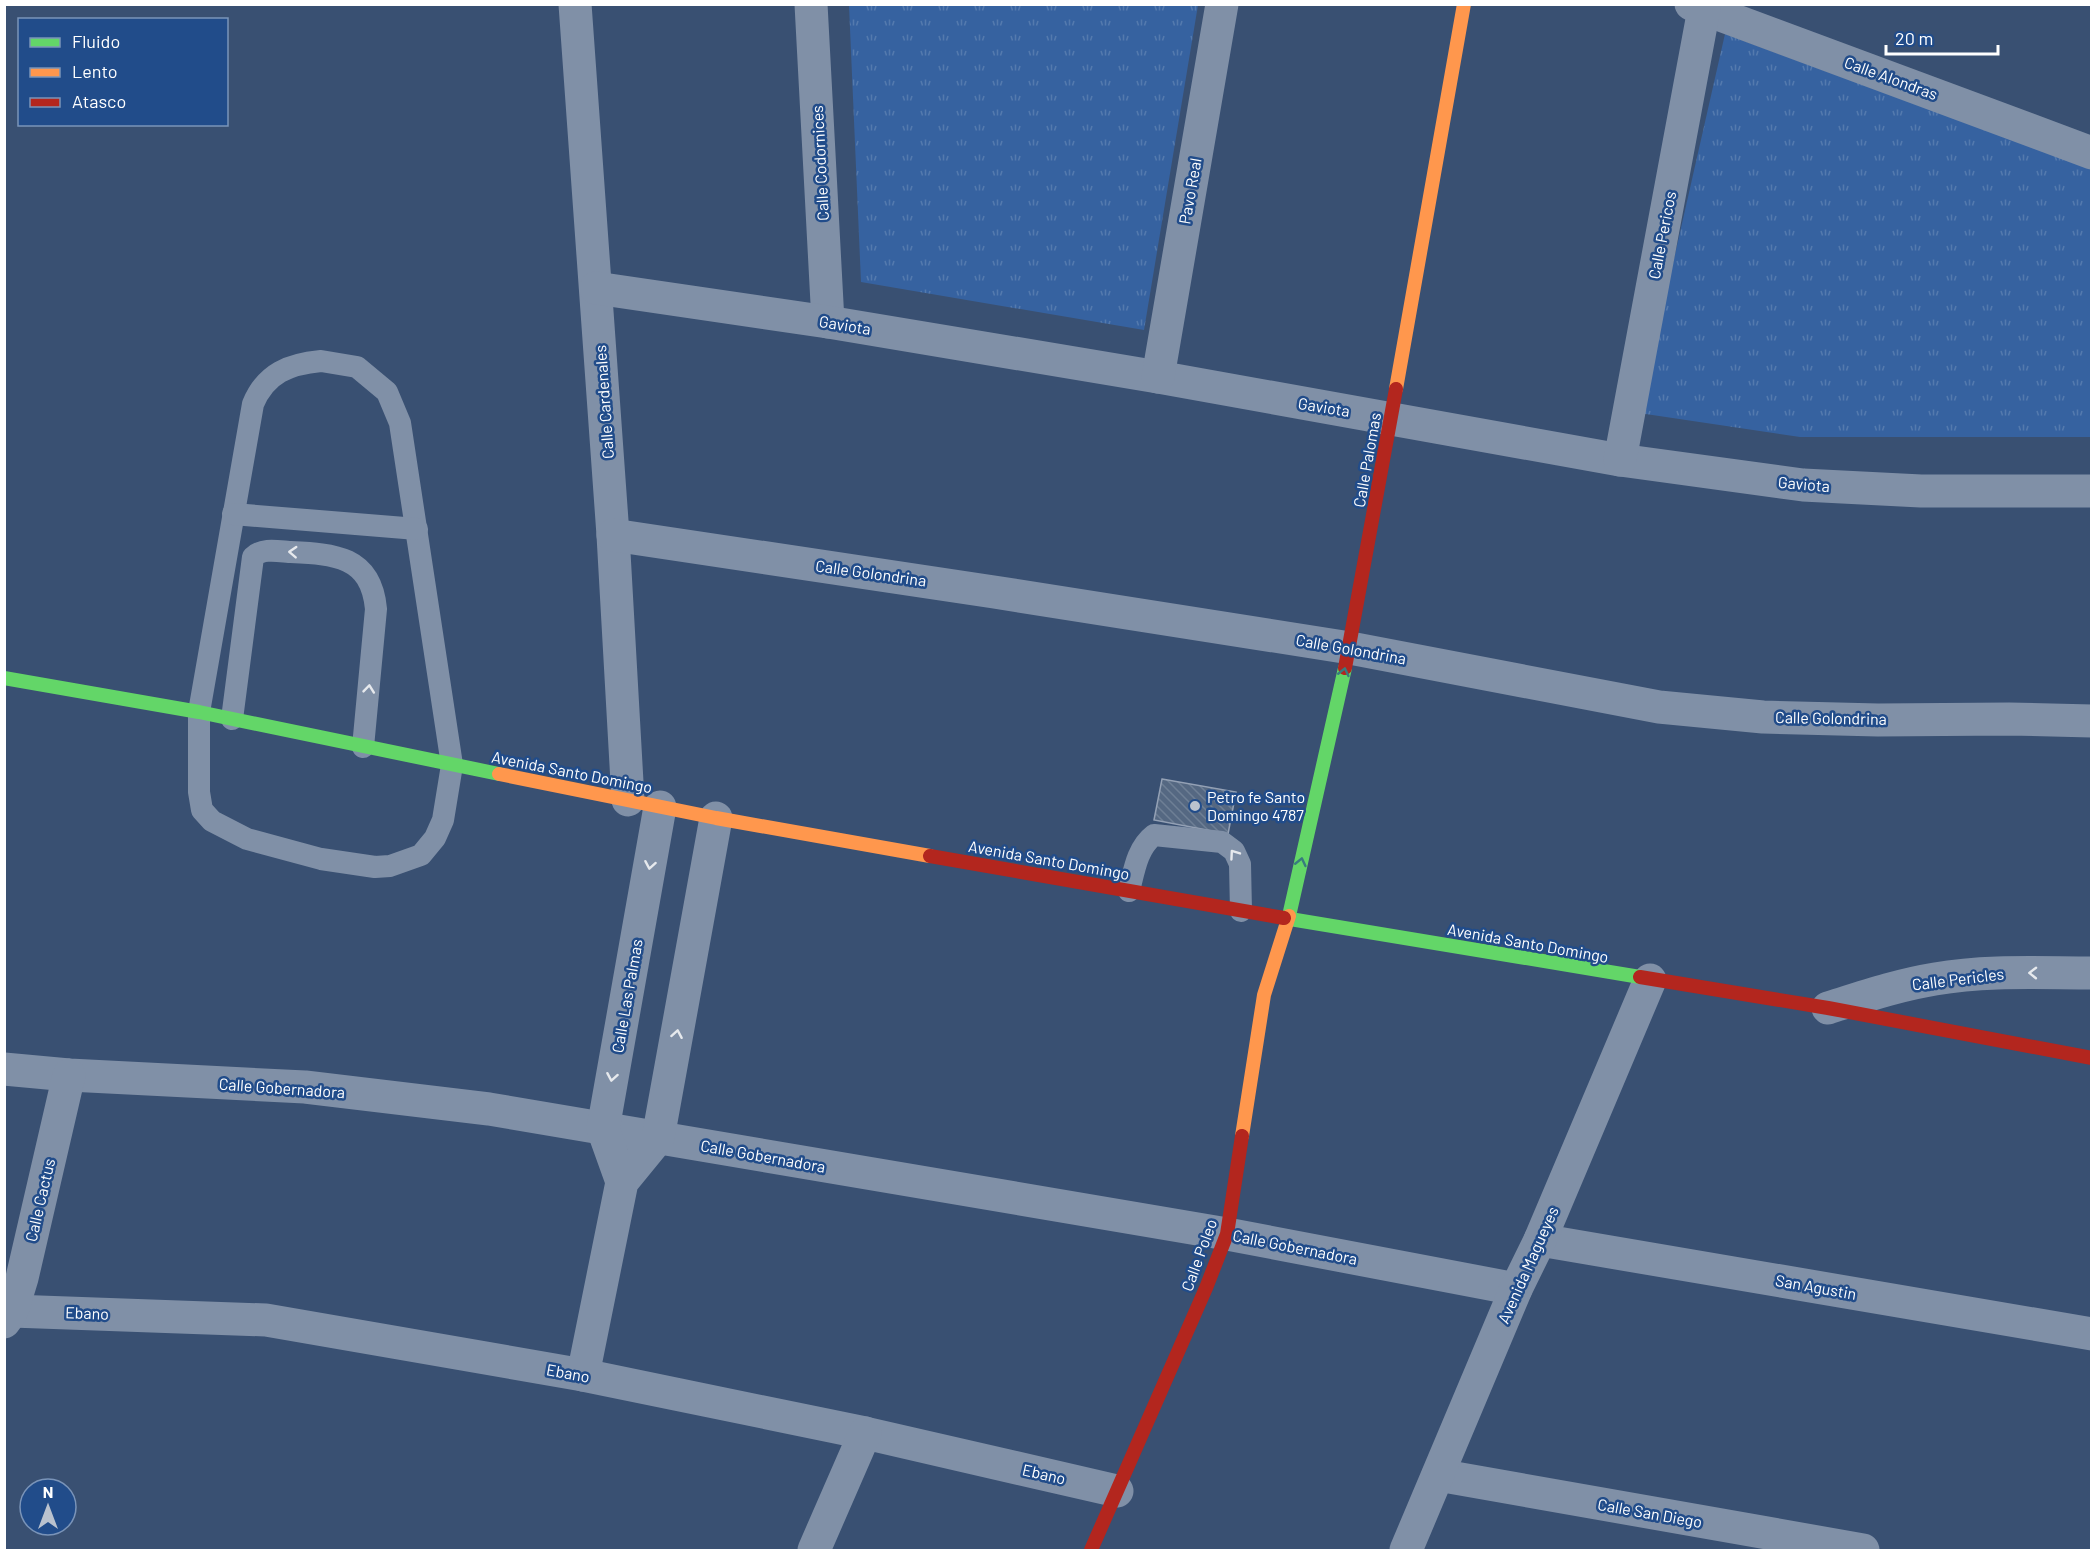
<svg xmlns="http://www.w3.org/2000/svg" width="2096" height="1555" font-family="Barlow,sans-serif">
<defs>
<pattern id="grass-tufts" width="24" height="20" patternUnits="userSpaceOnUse" patternTransform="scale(1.5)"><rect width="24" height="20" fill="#3662a0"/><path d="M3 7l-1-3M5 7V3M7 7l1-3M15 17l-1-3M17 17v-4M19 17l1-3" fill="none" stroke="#547aae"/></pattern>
<pattern id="building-back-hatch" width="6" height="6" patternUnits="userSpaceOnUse" patternTransform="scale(1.5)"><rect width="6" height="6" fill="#556882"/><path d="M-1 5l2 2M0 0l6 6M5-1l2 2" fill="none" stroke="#6e7f95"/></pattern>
</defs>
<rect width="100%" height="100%" fill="#395072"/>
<g fill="url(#grass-tufts)">
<polygon points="849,5 1198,5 1144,330 861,282"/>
<polygon points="1725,34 2091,169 2091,437 1800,437 1639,413"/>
</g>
<polygon fill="url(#building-back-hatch)" stroke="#94a1b5" stroke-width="1.5" points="1162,779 1236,792 1228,834 1154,820"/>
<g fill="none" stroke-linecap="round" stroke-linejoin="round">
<g stroke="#8090a7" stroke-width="22">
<path d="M 321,361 L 357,367 L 387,392 L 400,423 L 452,765 L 443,820 L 435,838 L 421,855 L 390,866 L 375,867 L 321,859 L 247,839 L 212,821 L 202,810 L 199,792 L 199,712 L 253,404 C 266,373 289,364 321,361 Z"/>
<polyline points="233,514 417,529"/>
<path d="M 232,719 L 253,557 C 262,548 277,551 289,552 C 333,554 371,555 376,609 L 363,747"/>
<path d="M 1129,891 C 1134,871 1137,848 1154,835 L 1222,842 L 1234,851 L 1240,864 L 1241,911"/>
</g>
<g stroke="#8090a7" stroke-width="33">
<polyline points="575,4 613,535 628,800"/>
<polyline points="811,4 828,322"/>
<polyline points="1691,4 2092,153"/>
<polyline points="596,288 828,322 1158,377 1620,460 1803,485 1921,491 2092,491"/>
<polyline points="1158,377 1222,4"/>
<polyline points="1620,460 1704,9"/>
<polyline points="613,535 994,592 1350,648 1659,707 1763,717 1878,720 2009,719 2092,721"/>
<path d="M 1828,1008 C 1863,997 1898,985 1935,979 C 1987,970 2039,973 2092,973"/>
<polyline points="4,1069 69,1075 305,1087 489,1109 1227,1234 1516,1289"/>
<polyline points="622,1182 603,1129 660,807"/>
<polyline points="1540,1240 2092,1334"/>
<polyline points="12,1311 266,1320 583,1375 865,1433 1117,1491"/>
<polyline points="4,1322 12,1311 22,1278 69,1075"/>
<polyline points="583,1375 622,1182 658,1138 716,818"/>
<polyline points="1438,1475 1863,1550"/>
<polyline points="814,1550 865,1433"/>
<polyline points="1406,1550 1516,1289 1540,1240 1650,980"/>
</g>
<g stroke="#63d668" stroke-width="14">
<polyline points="4,678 199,712 499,774"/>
<polyline points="1289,916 1345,668"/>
<polyline points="1284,918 1640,977"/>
</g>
<g stroke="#ff974d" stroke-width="14">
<polyline points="1396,389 1464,4"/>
<polyline points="499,774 716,818 930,856"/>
<polyline points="1242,1136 1264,995 1289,916"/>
</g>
<g stroke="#b3261e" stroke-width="14">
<polyline points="1345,668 1396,389"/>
<polyline points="930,856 1284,918"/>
<polyline points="1640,977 1828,1008 2092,1058"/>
<polyline points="1091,1550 1206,1288 1227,1234 1242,1136"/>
</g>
</g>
<defs><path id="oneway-chevron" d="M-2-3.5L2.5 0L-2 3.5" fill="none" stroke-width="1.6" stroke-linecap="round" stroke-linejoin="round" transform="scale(1.5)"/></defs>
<g stroke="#e6e9ed">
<use href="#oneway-chevron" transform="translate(293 552) rotate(-177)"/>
<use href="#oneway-chevron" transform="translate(369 689) rotate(-84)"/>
<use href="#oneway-chevron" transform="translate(1234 854) rotate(-125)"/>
<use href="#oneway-chevron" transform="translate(650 865) rotate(100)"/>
<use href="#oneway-chevron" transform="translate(2033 973) rotate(-179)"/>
<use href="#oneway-chevron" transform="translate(677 1034) rotate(-80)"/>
<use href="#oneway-chevron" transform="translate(612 1077) rotate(100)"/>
</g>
<g stroke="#387c7e">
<use href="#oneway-chevron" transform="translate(1344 672) rotate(-77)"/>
<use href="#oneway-chevron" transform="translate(1301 862) rotate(-77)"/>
</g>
<circle fill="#bac2ce" stroke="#214c8a" stroke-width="2" cx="1195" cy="806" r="6"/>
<g text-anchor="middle" stroke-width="5" stroke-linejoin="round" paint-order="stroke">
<g font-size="16" fill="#fff" stroke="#214c8a">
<text transform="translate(1891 78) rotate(20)" y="6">Calle Alondras</text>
<text transform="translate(820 163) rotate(-93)" y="6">Calle Codornices</text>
<text transform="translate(1190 191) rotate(-80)" y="6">Pavo Real</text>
<text transform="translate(1662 235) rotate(-79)" y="6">Calle Pericos</text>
<text transform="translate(845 325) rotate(9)" y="6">Gaviota</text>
<text transform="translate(604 402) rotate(-94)" y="6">Calle Cardenales</text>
<text transform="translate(1324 407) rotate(9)" y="6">Gaviota</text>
<text transform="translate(1367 460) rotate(-80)" y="6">Calle Palomas</text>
<text transform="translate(1804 484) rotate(5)" y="6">Gaviota</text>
<text transform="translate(871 573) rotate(8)" y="6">Calle Golondrina</text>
<text transform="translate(1351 649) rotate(10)" y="6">Calle Golondrina</text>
<text transform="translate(1831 718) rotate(1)" y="6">Calle Golondrina</text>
<text transform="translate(572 772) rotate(11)" y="6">Avenida Santo Domingo</text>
<text transform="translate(1049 860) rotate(10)" y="6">Avenida Santo Domingo</text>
<text transform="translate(1528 943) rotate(10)" y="6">Avenida Santo Domingo</text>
<text transform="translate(1958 979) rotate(-7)" y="6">Calle Pericles</text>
<text transform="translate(627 996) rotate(-80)" y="6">Calle Las Palmas</text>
<text transform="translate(282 1088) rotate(4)" y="6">Calle Gobernadora</text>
<text transform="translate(763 1156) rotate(10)" y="6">Calle Gobernadora</text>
<text transform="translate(40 1200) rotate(-77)" y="6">Calle Cactus</text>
<text transform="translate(1295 1247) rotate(11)" y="6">Calle Gobernadora</text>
<text transform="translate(1199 1255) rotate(-70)" y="6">Calle Poleo</text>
<text transform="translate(1528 1265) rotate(-66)" y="6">Avenida Magueyes</text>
<text transform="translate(1816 1287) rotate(10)" y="6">San Agustin</text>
<text transform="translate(87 1313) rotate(2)" y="6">Ebano</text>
<text transform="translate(568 1373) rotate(10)" y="6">Ebano</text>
<text transform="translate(1044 1474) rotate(13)" y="6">Ebano</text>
<text transform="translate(1650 1513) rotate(10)" y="6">Calle San Diego</text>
</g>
<g font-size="16" fill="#fff" stroke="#214c8a" text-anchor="start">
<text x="1207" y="803">Petro fe Santo<tspan x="1207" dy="18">Domingo 4787</tspan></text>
</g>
</g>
<rect width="2096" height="1555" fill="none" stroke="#ffffff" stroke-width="12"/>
<rect x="18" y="18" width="210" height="108" fill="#214c8a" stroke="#7a94b9" stroke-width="1.5"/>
<rect x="30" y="38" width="30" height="9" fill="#63d668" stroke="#7a94b9" stroke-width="1.5"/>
<text x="72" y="48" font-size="18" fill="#ffffff">Fluido</text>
<rect x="30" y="68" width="30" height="9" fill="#ff974d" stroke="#7a94b9" stroke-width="1.5"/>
<text x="72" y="78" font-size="18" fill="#ffffff">Lento</text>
<rect x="30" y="98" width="30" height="9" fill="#b3261e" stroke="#7a94b9" stroke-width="1.5"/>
<text x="72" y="108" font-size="18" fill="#ffffff">Atasco</text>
<g transform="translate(48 1507)"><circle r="28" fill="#214c8a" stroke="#7a94b9" stroke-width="1.5"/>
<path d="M0-4.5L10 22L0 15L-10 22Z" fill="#bac2ce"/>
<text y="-9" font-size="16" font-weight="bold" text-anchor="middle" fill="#ffffff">N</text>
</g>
<path d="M1886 45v9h112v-9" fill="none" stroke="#ffffff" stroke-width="3"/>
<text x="1895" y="45" font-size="18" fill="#ffffff" stroke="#214c8a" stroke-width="4.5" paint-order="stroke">20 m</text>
</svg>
